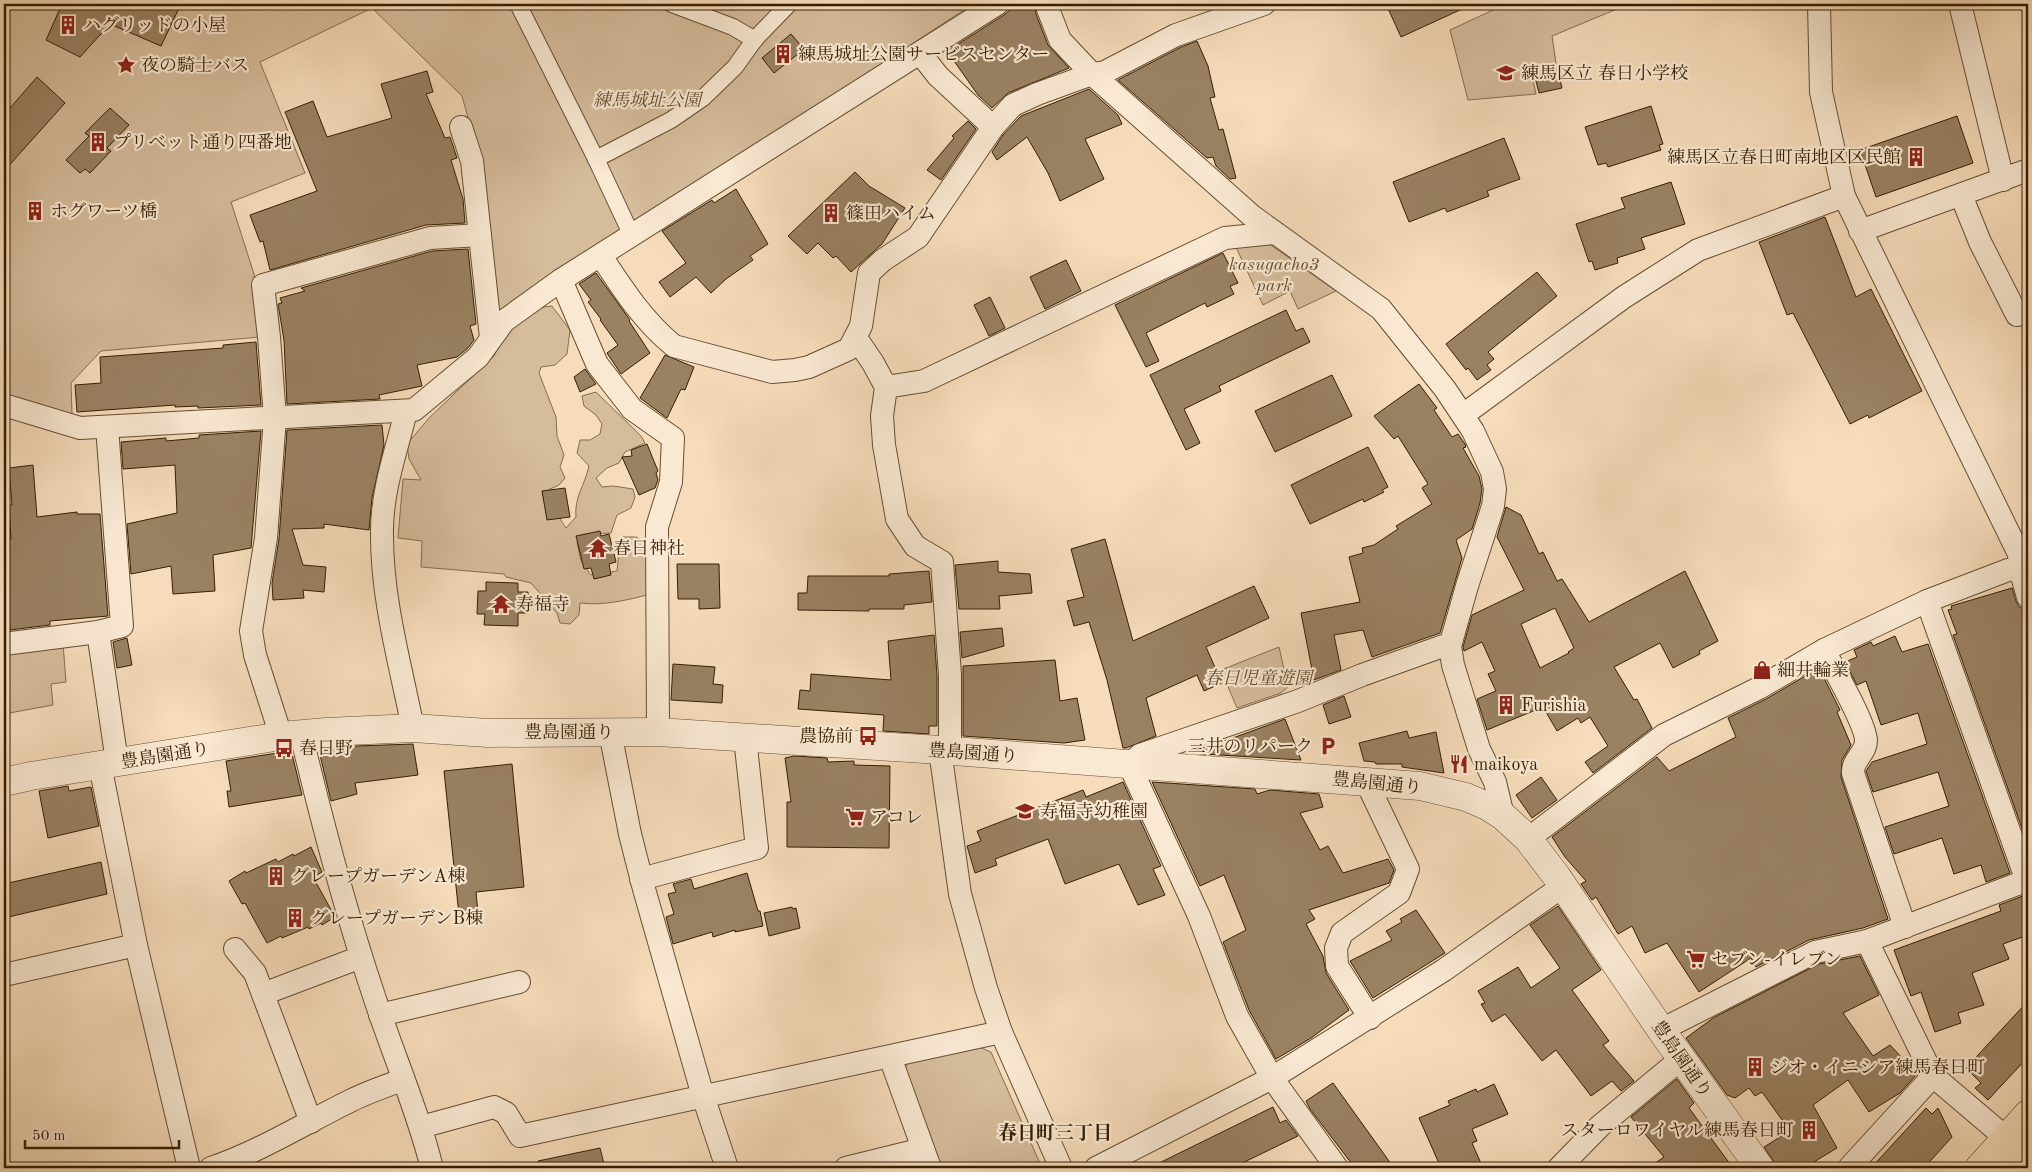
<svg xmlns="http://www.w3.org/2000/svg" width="2032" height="1172" font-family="'Old Standard TT','Noto Serif JP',serif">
<rect width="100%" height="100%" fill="#f6dcba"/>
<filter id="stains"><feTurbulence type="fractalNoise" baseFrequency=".004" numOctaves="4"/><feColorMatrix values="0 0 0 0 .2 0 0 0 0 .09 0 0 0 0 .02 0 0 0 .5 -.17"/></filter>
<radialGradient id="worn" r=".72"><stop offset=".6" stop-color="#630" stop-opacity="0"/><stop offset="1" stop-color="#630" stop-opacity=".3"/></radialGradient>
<g fill="#d5bc9b" stroke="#856d4f">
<polygon points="4,4 973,4 498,315 475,144 462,96 372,8 260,62 305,173 231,202 254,274 260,337 101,351 71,383 72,414 4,395"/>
<polygon points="1506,4 1629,4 1552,36 1557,70 1532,76 1536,94 1468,100 1450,30"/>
<polygon points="1265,241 1336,291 1298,309 1290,291 1263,305 1235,245"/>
<path d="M 552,306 L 570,330 L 567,354 L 555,365 L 541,367 L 539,373 L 556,417 L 557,436 L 564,455 L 560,467 L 565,478 L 559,485 L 546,491 L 556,513 L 566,528 L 576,517 C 574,497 585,485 589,466 L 577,453 L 580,440 L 590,440 L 600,434 L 602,424 L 596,415 L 584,406 L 582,396 L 596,392 L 641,436 L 645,443 L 625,452 L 619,463 L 607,468 L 596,478 L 602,487 L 613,486 L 633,489 L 635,497 L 631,508 L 617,515 L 611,533 L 585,534 L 577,542 L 581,561 L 591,575 L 617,571 L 620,541 L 623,537 L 636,537 L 646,543 L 651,594 C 628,600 603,606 580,603 L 579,615 L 570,624 L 560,623 L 557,613 L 531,583 L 506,577 L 504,574 L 421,567 L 422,541 L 398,538 L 403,479 L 421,480 L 409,459 L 407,444 L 430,417 L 494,356 L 508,328 L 524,315 L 544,307 Z"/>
<polygon points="63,643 66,682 51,684 53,705 4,714 4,651"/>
<polygon points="1279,647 1288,687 1281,693 1237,708 1221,670"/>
<polygon points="977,1046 991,1052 1042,1168 941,1168 904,1071 908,1062"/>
</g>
<g fill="#998162" stroke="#351e03" fill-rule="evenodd">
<polygon points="62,4 181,4 161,46 110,24 80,57 46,40"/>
<polygon points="1017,4 1035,4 1036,14 1048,45 1069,68 1008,93 992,108 978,95 947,51 1004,15"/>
<polygon points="1386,4 1473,4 1401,37"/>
<polygon points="791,34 804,49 774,73 762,58"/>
<polygon points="1197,41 1208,66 1215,97 1210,98 1219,130 1223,129 1236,178 1230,179 1216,166 1213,157 1207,158 1118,80 1181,47"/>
<polygon points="427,71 433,92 426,94 445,138 450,137 457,158 451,160 463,199 465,223 426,225 270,270 263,241 260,242 250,215 317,191 285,112 313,101 327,137 392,118 381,84"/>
<polygon points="1558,72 1562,88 1539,93 1535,77"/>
<polygon points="37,77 65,103 4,171 4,115"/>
<polygon points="1089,89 1118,115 1122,124 1085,139 1104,179 1060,201 1048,173 1027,137 997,160 992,152 1003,135 1021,116"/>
<polygon points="1651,106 1663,144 1659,145 1661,150 1608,167 1606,163 1598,165 1585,127"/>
<polygon points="110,108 129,125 107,148 111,151 90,173 85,169 80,173 66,160 89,136 85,133"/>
<polygon points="1957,116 1973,163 1876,197 1860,150"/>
<polygon points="968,121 976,129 941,180 927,170 954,138 952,136"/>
<polygon points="1504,138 1520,179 1487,191 1489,196 1447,212 1445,208 1409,222 1393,182"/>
<polygon points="855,172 869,186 905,208 882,244 851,272 836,256 833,258 818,243 807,254 788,236"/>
<polygon points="1671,182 1685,224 1641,238 1645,249 1617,258 1618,263 1595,270 1592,261 1589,262 1576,224 1625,208 1621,198"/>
<polygon points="736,189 768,244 750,256 753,260 726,279 711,293 696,277 670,297 659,282 686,263 662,231 712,200 714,203"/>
<polygon points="1825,217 1856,297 1871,289 1922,391 1869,418 1868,415 1850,424 1793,313 1787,315 1759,242"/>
<polygon points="468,249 476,324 470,326 474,340 468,348 457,357 417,365 422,386 379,395 380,399 287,404 284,340 278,304 282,303 280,298 305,291 301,288 432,251"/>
<polygon points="1223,253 1238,283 1230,286 1234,294 1207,307 1205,303 1146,333 1159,361 1146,367 1115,305"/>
<polygon points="1066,260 1081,291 1045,309 1030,277"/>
<polygon points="1537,272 1557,296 1488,352 1494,359 1487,365 1491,370 1477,380 1468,368 1466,370 1446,344"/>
<polygon points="596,273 630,320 629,321 650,353 621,374 607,353 618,345 600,320 601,319 588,302 591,300 579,284"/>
<polygon points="990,297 1005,328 989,336 974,305"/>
<polygon points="1286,310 1296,331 1303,328 1310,342 1219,386 1221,391 1184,409 1200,443 1186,450 1150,375"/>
<polygon points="256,342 261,405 198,408 198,406 175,407 175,405 77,412 75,385 101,383 100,357 223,348 223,345"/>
<polygon points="665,355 694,367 685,390 681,389 667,418 640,398"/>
<polygon points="585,369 596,384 580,392 574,377"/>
<polygon points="1332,375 1352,416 1275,452 1255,411"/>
<polygon points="1419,384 1437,408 1434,410 1452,437 1458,434 1465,444 1466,447 1463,448 1479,476 1482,489 1480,503 1472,529 1456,540 1462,558 1440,633 1372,657 1363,630 1334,635 1341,670 1314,680 1301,613 1360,602 1349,557 1363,553 1362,548 1374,545 1398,529 1396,526 1432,504 1422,488 1428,484 1398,436 1394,439 1374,416"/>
<polygon points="382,425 384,445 372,498 369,530 324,524 324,528 292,529 303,565 326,567 324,592 303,590 304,598 273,600 272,583 279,539 287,430"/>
<polygon points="261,431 251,548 213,555 215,591 173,594 171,566 131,574 127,524 177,513 175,465 123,469 121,442 166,438 166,441 199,438 199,435"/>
<polygon points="647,444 658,471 656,473 658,480 655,488 639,495 622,457 632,456 631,450"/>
<polygon points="1368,447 1388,487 1382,490 1384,492 1364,502 1363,499 1310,524 1291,485"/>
<polygon points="33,465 37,517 77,512 77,514 100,514 108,616 50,621 50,625 10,630 5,570 8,569 5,540 11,539 9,505 12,505 9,468"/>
<polygon points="565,488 570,517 547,520 542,491"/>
<path d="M 1506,507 L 1521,515 L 1539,554 L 1543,552 L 1557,581 L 1562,579 L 1589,622 L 1685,571 L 1718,641 L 1699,651 L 1700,654 L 1673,668 L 1660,643 L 1614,667 L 1634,700 L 1637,699 L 1652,728 L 1593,773 L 1585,762 L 1608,746 L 1590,717 L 1581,723 L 1578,718 L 1557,731 L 1543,707 L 1487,730 L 1477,699 L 1496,691 L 1488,674 L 1495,671 L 1482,642 L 1464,651 L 1463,647 L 1472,615 L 1524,590 L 1497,537 ZM 1555,608 L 1574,648 L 1568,652 L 1569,653 L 1540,668 L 1521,624 Z"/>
<polygon points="600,531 601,536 609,534 616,562 609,564 611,575 594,579 591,568 584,569 576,536"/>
<polygon points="1105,539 1133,641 1254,586 1269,618 1206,647 1222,683 1204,691 1197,675 1146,698 1156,736 1126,748 1123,748 1107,680 1089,622 1074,626 1067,601 1084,597 1071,549"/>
<polygon points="998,561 998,572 1030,574 1032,593 999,596 1000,609 959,609 955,565"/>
<polygon points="677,564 719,564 720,608 699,609 699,599 678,599"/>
<polygon points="929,571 932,602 904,605 904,609 869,609 869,611 798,610 798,593 807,593 808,576 889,576 889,574"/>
<polygon points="486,582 518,583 518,592 528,592 528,613 518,613 518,626 484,625 485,614 477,614 478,591 486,591"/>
<polygon points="2012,588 2016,601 2019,607 2026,610 2028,619 2028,845 1953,635 1957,634 1948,610 1952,609 1951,606"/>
<polygon points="1002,628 1004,646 962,658 960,632"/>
<polygon points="934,635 937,675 937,726 929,726 929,734 883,731 884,715 798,709 800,690 810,691 811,674 891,680 888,641"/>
<polygon points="1895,636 1902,652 1928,644 2010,873 1986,882 1981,865 1954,874 1942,838 1894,854 1885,827 1949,806 1938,772 1873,792 1866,771 1872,762 1927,744 1918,713 1881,725 1866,681 1857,685 1845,662 1857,657 1854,650 1871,642 1873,646"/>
<polygon points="127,638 132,665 117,668 113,642"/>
<polygon points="1055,660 1060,701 1077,698 1085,740 1064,743 963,736 963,666"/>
<polygon points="673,664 715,667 713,684 723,685 722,703 671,700"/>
<polygon points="1819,668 1840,710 1837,712 1851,745 1842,760 1841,777 1888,919 1863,928 1809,940 1756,967 1751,958 1699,992 1667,943 1645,953 1632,926 1618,934 1596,897 1592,900 1581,884 1586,881 1565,857 1552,837 1657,757 1669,771 1736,737 1728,718 1766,699"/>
<polygon points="1344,696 1351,717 1329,724 1323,705"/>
<polygon points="1285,719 1301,760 1187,753 1230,739"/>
<polygon points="1407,731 1409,738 1436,732 1444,773 1402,767 1402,764 1376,764 1375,762 1364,761 1359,743"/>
<polygon points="413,744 418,775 355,783 357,794 331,801 319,751 356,746"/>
<polygon points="290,751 291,754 292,754 302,795 229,807 227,791 231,791 226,761"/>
<polygon points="794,756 827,758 828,762 854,761 854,765 890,766 889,848 787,847 787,802 791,802 785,758"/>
<polygon points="512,764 524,887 476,892 478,913 459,915 444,771"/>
<polygon points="1541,777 1557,800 1532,818 1516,795"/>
<polygon points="1123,782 1161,866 1153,869 1165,895 1138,905 1119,864 1065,884 1048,839 995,859 997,865 975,873 967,846 981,841 977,831 1083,790 1086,797"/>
<polygon points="1152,782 1255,789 1257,794 1270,790 1319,794 1323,807 1300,813 1320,850 1328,846 1343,873 1388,859 1394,870 1389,883 1309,910 1315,919 1306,924 1323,956 1326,973 1349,1010 1311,1038 1276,1059 1249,1010 1223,942 1246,930 1224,875 1200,886"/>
<polygon points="68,786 69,791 91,787 99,826 48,838 39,791"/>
<polygon points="311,847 322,872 313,877 335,917 322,925 321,923 309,929 308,927 282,938 281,936 267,943 245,903 242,904 229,881 245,871 246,873 276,859 278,862 293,854 294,856"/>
<polygon points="101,862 107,894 4,918 4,884"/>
<polygon points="747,873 758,911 760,911 763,926 735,932 735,930 713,937 712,932 673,944 666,917 674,914 668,894 676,892 673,884 691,879 694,889"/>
<polygon points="2028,894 2028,935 2003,944 2009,959 1972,973 1984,1005 1958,1013 1961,1023 1935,1032 1921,992 1911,996 1894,950 2001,911 1999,905"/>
<polygon points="1558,906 1601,970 1572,990 1609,1041 1603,1045 1634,1081 1621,1091 1612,1081 1591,1096 1556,1050 1542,1061 1505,1014 1492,1022 1481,1004 1485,1003 1478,991 1518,967 1531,988 1560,968 1530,925"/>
<polygon points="792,907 793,909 796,908 800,928 769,936 764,913"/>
<polygon points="1416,910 1445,953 1373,998 1350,961 1392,940 1386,931 1402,922 1400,919"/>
<polygon points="1860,956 1879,995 1843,1013 1873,1056 1890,1045 1917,1074 1900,1093 1869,1112 1848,1080 1813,1105 1837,1148 1804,1168 1778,1168 1764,1147 1790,1131 1762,1092 1755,1096 1749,1088 1735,1098 1727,1095 1686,1038 1713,1018 1819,964"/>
<polygon points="2028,1001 2028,1057 1988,1100 1975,1088 1981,1083 1966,1068"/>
<polygon points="1677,1079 1694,1103 1689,1108 1733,1168 1648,1168 1664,1157 1631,1117"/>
<polygon points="1333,1083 1394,1168 1355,1168 1310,1109 1306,1101"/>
<polygon points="1494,1084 1508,1114 1472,1129 1477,1141 1472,1143 1483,1168 1441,1168 1419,1118 1450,1105 1448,1101 1476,1089 1477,1092"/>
<polygon points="1273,1107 1280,1123 1286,1120 1298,1136 1232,1168 1149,1168"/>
<polygon points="1926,1108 1932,1114 1938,1108 1952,1137 1924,1168 1871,1168"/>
<polygon points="600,1148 605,1168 539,1168 538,1161"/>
</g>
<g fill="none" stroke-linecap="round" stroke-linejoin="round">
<g stroke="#654e31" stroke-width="18">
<g id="pedestrian">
<polyline points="518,4 596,159 632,236"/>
<polyline points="672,4 733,27 755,40"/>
<polyline points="596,159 671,120 703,98 735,67 755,39 789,4"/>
</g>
</g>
<g stroke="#654e31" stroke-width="24">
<g id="minor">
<polyline points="1048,4 1048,9 1060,40 1092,74 1252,216 1381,309 1445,389 1473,431 1492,472 1495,489 1493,506 1467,586 1450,646 1453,665 1479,749 1495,782 1503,816"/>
<polyline points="1819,4 1821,92 1844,196 2019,554 2020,569 2028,597"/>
<polyline points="1960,4 2003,180"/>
<polyline points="920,53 938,76 993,127"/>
<polyline points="461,127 472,161 491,338"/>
<polyline points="1961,195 1980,242 2017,315 2028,310"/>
<polyline points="1860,231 2028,170"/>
<path d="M 601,256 C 622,288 643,321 674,346 L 772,372 L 795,370 L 809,367 L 849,349 L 861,326 L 869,273 L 883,260 L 918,237 L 993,127 L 1013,105 L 1037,94 L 1092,74 L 1105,72 L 1176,35 L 1264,4"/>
<polyline points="561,280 597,364 632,409 673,438 671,482 657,527 658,732"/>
<polyline points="856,338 873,363 886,387 882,416 884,445 897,519 915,546 942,562 950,675 950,751"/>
<polyline points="886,387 924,381 1225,238 1275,233"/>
<polyline points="4,405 80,428 414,410 478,357 504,321 561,280 997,4"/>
<path d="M 406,411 C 397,449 382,490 382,530 C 381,597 400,663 413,728"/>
<polyline points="1463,415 1624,297 1698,250 1844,196"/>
<polyline points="1927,601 2027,881"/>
<polyline points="98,632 117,762"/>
<polyline points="4,644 98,632 122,626 107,427"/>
<path d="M 1824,650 C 1833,668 1866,724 1866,741 C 1866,753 1852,760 1853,773 L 1905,927"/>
<polyline points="610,732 630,834 644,889 703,1096 727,1168"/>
<path d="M 301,734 C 322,822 344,907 373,993 C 392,1052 417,1108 432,1168"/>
<polyline points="281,736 255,655 251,631 266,538 275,418 269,337 263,285 430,238 480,235"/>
<polyline points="940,750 960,894 986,988 1001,1032 1061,1168"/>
<polyline points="100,765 136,945 189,1168"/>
<polyline points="1366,781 1408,869 1399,893 1342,933 1336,948 1337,966 1370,1018"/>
<polyline points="1528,839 1664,735 1759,688 1824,650 1927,601 2008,570 2028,569"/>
<polyline points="641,879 757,848 745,738"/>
<polyline points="1867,941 1933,1076 2006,1138"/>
<polyline points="235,949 255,973 311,1122"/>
<polyline points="4,975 136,945"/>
<polyline points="263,994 361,957"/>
<polyline points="380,1015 519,982"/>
<polyline points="1661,1030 1815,952 1867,941 2028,880"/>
<polyline points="890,1057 930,1168"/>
<polyline points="421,1127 494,1107 506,1113 520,1136 1001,1032"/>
<path d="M 211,1168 C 261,1151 305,1123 352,1100 C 368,1092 386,1086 402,1080"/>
<polyline points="846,1168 923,1149"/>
<polyline points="1096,1168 1272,1078 1444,970 1563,886"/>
<polyline points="1337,1168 1272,1078 1237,1016 1199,916 1129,764 1140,755 1298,701 1362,675 1443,646 1450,646"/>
<polyline points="1559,1168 1600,1126 1681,1059"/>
<polyline points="1849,1168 1933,1076"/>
</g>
</g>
<g stroke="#654e31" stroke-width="29">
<polyline id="tertiary" points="4,782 31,776 281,736 326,732 413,728 488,733 658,732 940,750 1420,786 1466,797 1487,806 1503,816 1528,839 1557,877 1661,1030 1760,1168"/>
</g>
<g stroke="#351e03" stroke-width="29">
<g id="primary">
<polyline points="1979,1168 2028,1114"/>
<polyline points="2014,1168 2028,1152"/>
</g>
</g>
<use href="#pedestrian" stroke="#f9e8d2" stroke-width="16"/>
<use href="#minor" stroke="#f9e8d2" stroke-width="22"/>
<use href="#tertiary" stroke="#f9e8d2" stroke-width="28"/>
<use href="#primary" stroke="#f6dcba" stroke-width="28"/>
</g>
<defs>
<g id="building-bare" transform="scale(1.5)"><path d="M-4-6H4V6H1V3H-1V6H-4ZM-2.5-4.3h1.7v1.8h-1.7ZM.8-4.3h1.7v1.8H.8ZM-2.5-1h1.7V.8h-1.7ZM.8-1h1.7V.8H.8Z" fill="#8f2418" stroke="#f9e8d2" stroke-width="2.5" paint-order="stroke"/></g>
<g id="sight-bare" transform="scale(1.5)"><path d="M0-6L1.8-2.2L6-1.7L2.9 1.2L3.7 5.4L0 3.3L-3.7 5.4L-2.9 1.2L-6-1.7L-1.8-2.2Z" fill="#8f2418" stroke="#f9e8d2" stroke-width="2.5" paint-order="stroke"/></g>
<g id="school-bare" transform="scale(1.5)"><path d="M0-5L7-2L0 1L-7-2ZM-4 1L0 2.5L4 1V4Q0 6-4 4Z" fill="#8f2418" stroke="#f9e8d2" stroke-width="2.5" paint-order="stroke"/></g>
<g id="temple-bare" transform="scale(1.5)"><path d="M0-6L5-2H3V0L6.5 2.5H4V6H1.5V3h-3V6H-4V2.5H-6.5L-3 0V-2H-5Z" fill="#8f2418" stroke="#f9e8d2" stroke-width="2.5" paint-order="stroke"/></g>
<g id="shop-bare" transform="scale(1.5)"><path d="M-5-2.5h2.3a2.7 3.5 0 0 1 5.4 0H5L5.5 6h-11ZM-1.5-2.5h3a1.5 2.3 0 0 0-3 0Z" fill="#8f2418" stroke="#f9e8d2" stroke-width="2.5" paint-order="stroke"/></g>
<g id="bus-bare" transform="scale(1.5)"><path d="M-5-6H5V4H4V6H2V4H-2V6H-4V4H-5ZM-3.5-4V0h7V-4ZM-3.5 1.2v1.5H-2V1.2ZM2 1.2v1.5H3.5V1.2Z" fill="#8f2418" stroke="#f9e8d2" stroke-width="2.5" paint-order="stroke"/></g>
<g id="parking-bare" transform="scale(1.5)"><path d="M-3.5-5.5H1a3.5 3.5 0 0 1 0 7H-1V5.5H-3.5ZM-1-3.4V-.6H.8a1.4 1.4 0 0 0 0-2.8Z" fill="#8f2418" stroke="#f9e8d2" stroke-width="2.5" paint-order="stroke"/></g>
<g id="restaurant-bare" transform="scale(1.5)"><path d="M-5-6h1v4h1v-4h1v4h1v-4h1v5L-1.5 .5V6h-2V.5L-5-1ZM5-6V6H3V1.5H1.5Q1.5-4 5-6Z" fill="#8f2418" stroke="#f9e8d2" stroke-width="2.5" paint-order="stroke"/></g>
<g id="supermarket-bare" transform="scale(1.5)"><path d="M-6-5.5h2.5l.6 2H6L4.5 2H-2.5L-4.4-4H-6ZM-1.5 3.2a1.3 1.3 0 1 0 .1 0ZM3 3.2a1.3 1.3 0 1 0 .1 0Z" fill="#8f2418" stroke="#f9e8d2" stroke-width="2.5" paint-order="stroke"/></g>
</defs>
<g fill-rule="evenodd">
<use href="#building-bare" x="68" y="25"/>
<use href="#building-bare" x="783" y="54"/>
<use href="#sight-bare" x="126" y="65"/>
<use href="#school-bare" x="1506" y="73"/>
<use href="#building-bare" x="98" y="142"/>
<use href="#building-bare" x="1916" y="157"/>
<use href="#building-bare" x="35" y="211"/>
<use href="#building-bare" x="831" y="213"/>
<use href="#temple-bare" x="598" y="548"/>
<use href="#temple-bare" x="501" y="604"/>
<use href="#shop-bare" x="1762" y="670"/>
<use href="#building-bare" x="1506" y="705"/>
<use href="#bus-bare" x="868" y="736"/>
<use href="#parking-bare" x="1328" y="746"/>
<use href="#bus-bare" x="284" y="748"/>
<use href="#restaurant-bare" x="1459" y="764"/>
<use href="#school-bare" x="1025" y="811"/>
<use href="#supermarket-bare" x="855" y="817"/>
<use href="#building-bare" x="276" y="876"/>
<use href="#building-bare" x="295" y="918"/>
<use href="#supermarket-bare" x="1696" y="959"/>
<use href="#building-bare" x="1755" y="1067"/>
<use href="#building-bare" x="1809" y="1130"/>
</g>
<g text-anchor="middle" stroke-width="4.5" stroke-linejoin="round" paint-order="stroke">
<g font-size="18" fill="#351e03" stroke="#f9e8d2" text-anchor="start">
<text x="83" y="31">ハグリッドの小屋</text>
<text x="798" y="60">練馬城址公園サービスセンター</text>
<text x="141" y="71">夜の騎士バス</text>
<text x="1521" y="79">練馬区立 春日小学校</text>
<text x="113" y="148">プリベット通り四番地</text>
<text x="1901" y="163" text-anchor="end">練馬区立春日町南地区区民館</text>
<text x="50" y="217">ホグワーツ橋</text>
<text x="846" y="219">篠田ハイム</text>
<text x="613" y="554">春日神社</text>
<text x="516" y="610">寿福寺</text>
<text x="1777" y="676">細井輪業</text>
<text x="1521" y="711">Furishia</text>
<text x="853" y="742" text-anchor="end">農協前</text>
<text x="1313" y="752" text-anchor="end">三井のリパーク</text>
<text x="299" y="754">春日野</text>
<text x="1474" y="770">maikoya</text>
<text x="1040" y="817">寿福寺幼稚園</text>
<text x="870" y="823">アコレ</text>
<text x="291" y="882">グレープガーデンA棟</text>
<text x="310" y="924">グレープガーデンB棟</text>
<text x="1711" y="965">セブン-イレブン</text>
<text x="1770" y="1073">ジオ・イニシア練馬春日町</text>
<text x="1794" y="1136" text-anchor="end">スターロワイヤル練馬春日町</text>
</g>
<g font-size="18" font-style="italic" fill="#654d31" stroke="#f9e8d2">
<text x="647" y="106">練馬城址公園</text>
<text x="1274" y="270">kasugacho3<tspan x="1274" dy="21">park</tspan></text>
<text x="1258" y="684">春日児童遊園</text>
</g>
<g font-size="18" fill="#351e03" stroke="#f9e8d2">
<text x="569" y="738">豊島園通り</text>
<text transform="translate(973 753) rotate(4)" y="6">豊島園通り</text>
<text transform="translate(165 755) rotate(-9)" y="6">豊島園通り</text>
<text transform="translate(1377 783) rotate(6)" y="6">豊島園通り</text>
<text transform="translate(1682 1059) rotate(55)" y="6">豊島園通り</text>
</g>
<g font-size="19" font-weight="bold" fill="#351e03" stroke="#f9e8d2">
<text x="1055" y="1139">春日町三丁目</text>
</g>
</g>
<rect width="2032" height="1172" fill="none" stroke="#f6dcba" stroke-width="20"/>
<rect x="5" y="5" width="2022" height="1162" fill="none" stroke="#351e03" stroke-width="2.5"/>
<rect x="10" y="10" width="2012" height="1152" fill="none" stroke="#351e03"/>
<path d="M25 1140v8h154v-8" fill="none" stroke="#351e03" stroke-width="2.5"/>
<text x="32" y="1140" font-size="15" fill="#351e03" stroke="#f9e8d2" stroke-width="4" paint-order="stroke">50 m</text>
<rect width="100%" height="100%" filter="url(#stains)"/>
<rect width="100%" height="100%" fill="url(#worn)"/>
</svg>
